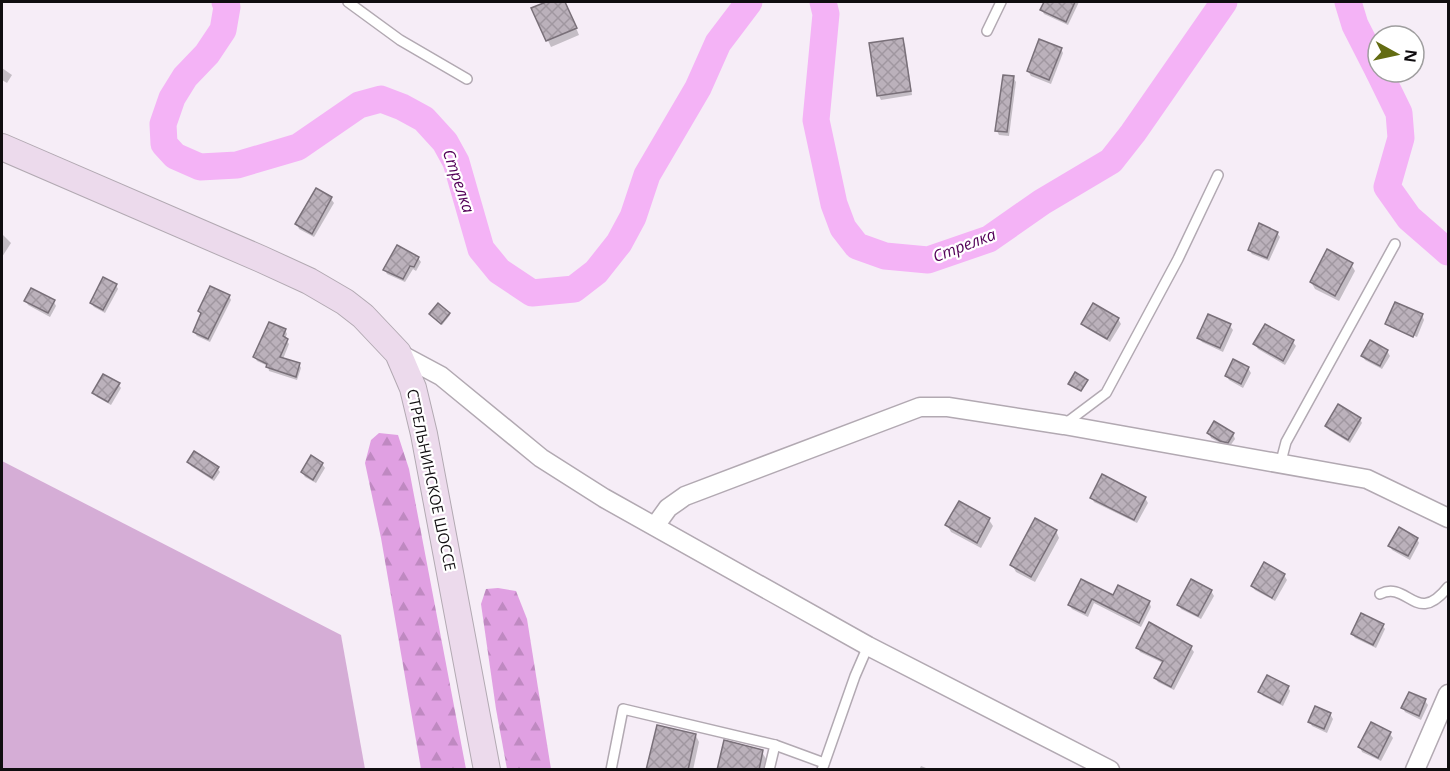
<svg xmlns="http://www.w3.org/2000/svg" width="1450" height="771" font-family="'Open Sans',sans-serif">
<defs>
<pattern id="forest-firs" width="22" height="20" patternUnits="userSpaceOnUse" patternTransform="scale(1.5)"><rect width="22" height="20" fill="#e0a0e2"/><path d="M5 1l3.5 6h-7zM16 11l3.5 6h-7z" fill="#bf89c1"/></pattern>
<pattern id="building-cross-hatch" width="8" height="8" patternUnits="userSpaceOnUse" patternTransform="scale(1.5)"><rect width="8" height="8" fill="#bbb1bb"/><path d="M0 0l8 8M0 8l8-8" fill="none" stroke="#a097a0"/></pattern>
</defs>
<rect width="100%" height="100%" fill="#f6edf7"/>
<polygon fill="#d5add6" points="2,461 341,635 365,769 2,769"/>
<g fill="url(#forest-firs)">
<polygon points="379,433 398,435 409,469 466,769 421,769 381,538 365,463 371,440"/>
<polygon points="498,588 516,591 527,619 551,769 507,769 496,709 481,604 486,589"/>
</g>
<g fill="#0003">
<polygon points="550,2 565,2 579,35 551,47 533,9"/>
<polygon points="1045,2 1079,2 1068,25 1044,14 1042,10"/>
<polygon points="902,40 905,44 912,95 881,100 879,96"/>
<polygon points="1061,49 1063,53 1051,84 1031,76 1028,71"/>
<polygon points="2,68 12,75 7,83 2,80"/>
<polygon points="1013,78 1016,82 1009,136 999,135 997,131"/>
<polygon points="316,190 331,199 334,203 314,237 299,229 297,224"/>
<polygon points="1277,233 1280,237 1269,261 1252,254 1249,250"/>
<polygon points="2,234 11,243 2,257"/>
<polygon points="418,258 421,262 416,271 413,269 405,282 387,274 385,270"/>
<polygon points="1351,264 1355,271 1339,301 1315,289 1311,282"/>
<polygon points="116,285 118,289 105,313 94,307 91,303"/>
<polygon points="229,296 231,300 210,342 197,336 194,332"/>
<polygon points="26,301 54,302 56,306 50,317 28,305"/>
<polygon points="449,314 450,315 442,325 431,315"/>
<polygon points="1422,315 1424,320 1417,337 1388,324 1388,326 1386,324"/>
<polygon points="1118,319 1121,324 1110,342 1086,328 1083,324"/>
<polygon points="1230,326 1233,330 1223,352 1202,342 1199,338"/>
<polygon points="1266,326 1293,342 1296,346 1285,365 1258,349 1255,344"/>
<polygon points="285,330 287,334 285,339 289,344 283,359 299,364 301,368 297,380 269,371 268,366 257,361 255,357"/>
<polygon points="1387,351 1390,356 1382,369 1365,360 1363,356"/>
<polygon points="1234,361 1248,368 1251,373 1243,388 1229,380 1227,376"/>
<polygon points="118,384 121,388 111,405 97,397 94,393"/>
<polygon points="1360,419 1362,423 1350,443 1329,430 1326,426"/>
<polygon points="1209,433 1233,434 1235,439 1230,446 1224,445 1211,438"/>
<polygon points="189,462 217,468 220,472 214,481 191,466"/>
<polygon points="322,464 325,468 316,483 305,477 302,472"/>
<polygon points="1103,476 1145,498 1148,503 1137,523 1094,502 1092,498"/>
<polygon points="989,520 993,526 981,548 951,532 947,525"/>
<polygon points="1056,531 1059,538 1035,582 1016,572 1012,565"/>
<polygon points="1417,539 1419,543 1410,560 1392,550 1390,546"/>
<polygon points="1264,564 1284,575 1287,580 1275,601 1255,590 1252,586"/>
<polygon points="1081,581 1113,597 1149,602 1151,607 1141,627 1094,603 1088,617 1072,609 1069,605"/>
<polygon points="1211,591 1214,596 1201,619 1181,609 1179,605"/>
<polygon points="1382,625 1385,629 1376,648 1355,638 1352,634"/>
<polygon points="1168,636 1191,648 1194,652 1174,690 1158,682 1155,678 1163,663 1140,652 1138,648"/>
<polygon points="1288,687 1290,691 1283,706 1263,696 1260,692"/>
<polygon points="1425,701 1428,705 1421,720 1405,712 1403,708"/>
<polygon points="1316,708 1330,714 1333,719 1327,733 1312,726 1310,722"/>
<polygon points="1372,724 1390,734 1393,738 1381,761 1362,752 1360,747"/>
<polygon points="696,736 699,742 693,770 648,770"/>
<polygon points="762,752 766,759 764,770 718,770"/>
<polygon points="921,766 931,770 919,770"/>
</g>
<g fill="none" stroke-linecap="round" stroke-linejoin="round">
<g stroke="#f4b3f6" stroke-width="27">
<polyline points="225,2 227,7 223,30 207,54 185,77 172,98 163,124 164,144 175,156 200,167 237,165 298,147 359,105 381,99 402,107 424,119 445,142 456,162 481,249 499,271 532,293 574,289 596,272 619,243 633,217 647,175 698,88 718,43 749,2"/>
<polyline points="823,2 826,14 816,120 834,204 843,228 857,246 885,256 928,260 989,239 1042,202 1111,161 1133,133 1224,2"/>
<polyline points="1348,2 1355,25 1378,70"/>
<polyline points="1379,72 1399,113 1401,138 1387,187 1409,218 1448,252"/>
</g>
</g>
<g fill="url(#building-cross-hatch)" stroke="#797079" stroke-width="1.5">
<polygon points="546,2 565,2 577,28 546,41 531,8"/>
<polygon points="1044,2 1075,2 1066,22 1040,10"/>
<polygon points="903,38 911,91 877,96 869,43"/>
<polygon points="1039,39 1062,48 1049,80 1027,71"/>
<polygon points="1003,75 1014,76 1007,132 995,131"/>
<polygon points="316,188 332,197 312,234 295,224"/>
<polygon points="1259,223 1278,232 1267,258 1248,250"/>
<polygon points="397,245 419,257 414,267 410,266 403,279 383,270"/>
<polygon points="1327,249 1353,263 1335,296 1310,282"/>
<polygon points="103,277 117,284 103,310 90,303"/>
<polygon points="210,286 230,295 208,339 193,332 201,313 198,311"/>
<polygon points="31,288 55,300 48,313 24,301"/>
<polygon points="1395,302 1423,314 1413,337 1385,324"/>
<polygon points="438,303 450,313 441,324 429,314"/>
<polygon points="1093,303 1119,318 1107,339 1081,324"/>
<polygon points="1208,314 1231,324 1220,348 1197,338"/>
<polygon points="269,322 286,329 283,336 288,339 280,357 300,363 296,377 266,367 267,364 253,357"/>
<polygon points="1265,324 1294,340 1283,361 1253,344"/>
<polygon points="1370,340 1388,350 1380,366 1361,356"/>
<polygon points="1233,359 1249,367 1241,384 1225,376"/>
<polygon points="1075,372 1088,380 1081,391 1068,384"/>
<polygon points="103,374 120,383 108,402 92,393"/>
<polygon points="1338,404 1361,418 1348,440 1325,426"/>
<polygon points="1214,421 1234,433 1228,443 1220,441 1207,433"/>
<polygon points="194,451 219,467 212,478 187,462"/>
<polygon points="311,455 323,463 313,480 301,472"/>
<polygon points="1102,474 1146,497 1134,520 1090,498"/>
<polygon points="959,501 990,518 977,543 945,525"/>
<polygon points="1035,518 1057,530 1031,577 1010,565"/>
<polygon points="1399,527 1418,538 1408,556 1388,546"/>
<polygon points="1264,562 1285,574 1272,598 1251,586"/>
<polygon points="1081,579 1113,595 1118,585 1150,601 1139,623 1092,599 1085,613 1068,605"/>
<polygon points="1191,579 1212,590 1198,616 1177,605"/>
<polygon points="1361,613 1384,624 1373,645 1351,634"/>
<polygon points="1149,622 1192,646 1171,687 1154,678 1163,661 1136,648"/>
<polygon points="1267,675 1289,686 1280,703 1258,692"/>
<polygon points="1409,692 1426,699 1419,716 1401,708"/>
<polygon points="1315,706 1331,713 1324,729 1308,722"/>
<polygon points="1371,722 1391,732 1378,758 1358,747"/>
<polygon points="657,725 696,734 688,770 646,770"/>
<polygon points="724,740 763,750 759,770 717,770"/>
</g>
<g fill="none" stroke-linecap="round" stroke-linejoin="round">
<g stroke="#b2a9b2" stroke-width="12">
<g id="service">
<polyline points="348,2 400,40 467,79"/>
<polyline points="987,31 1001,2"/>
<polyline points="1066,423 1106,393 1178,259 1218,175"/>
<polyline points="1280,465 1286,442 1395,244"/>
<path d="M 1380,594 C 1408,580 1416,627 1448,587"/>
<polyline points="611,770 623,709 775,745 824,763"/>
<polyline points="769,770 775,745"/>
<polyline points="822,770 855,676 868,646"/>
</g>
</g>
<g stroke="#b2a9b2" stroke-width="21">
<g id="minor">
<polyline points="398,353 441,376 541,458 604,498 868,646 1110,770"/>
<polyline points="655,526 668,508 685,496 920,407 948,407 1064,425 1367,479 1448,518"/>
<polyline points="1415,770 1448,694"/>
</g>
</g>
<g stroke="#b2a9b2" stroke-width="28">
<polyline id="secondary" points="2,147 261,259 309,281 345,302 363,316 398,353 413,388 424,434 487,770"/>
</g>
<use href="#service" stroke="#fff" stroke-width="9"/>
<use href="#minor" stroke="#fff" stroke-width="18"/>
<use href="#secondary" stroke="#ecdaec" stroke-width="26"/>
</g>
<g text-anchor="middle" stroke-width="4.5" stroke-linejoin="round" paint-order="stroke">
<g font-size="15" fill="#100d10" stroke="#fff">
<text transform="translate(431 480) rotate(78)" y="5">СТРЕЛЬНИНСКОЕ ШОССЕ</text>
</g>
<g font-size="16" font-style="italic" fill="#530158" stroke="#fff">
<text transform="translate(459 181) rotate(71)" y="6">Стрелка</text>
<text transform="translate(964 245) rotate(-21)" y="6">Стрелка</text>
</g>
</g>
<rect width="1450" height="771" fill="none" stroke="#100d10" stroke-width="6"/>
<g transform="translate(1396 54) rotate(98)"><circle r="28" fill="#ffffff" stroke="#9f9e9f" stroke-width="1.5"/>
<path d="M0-4.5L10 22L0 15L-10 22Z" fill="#636c12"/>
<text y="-9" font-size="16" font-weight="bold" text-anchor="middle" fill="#100d10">N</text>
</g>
</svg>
